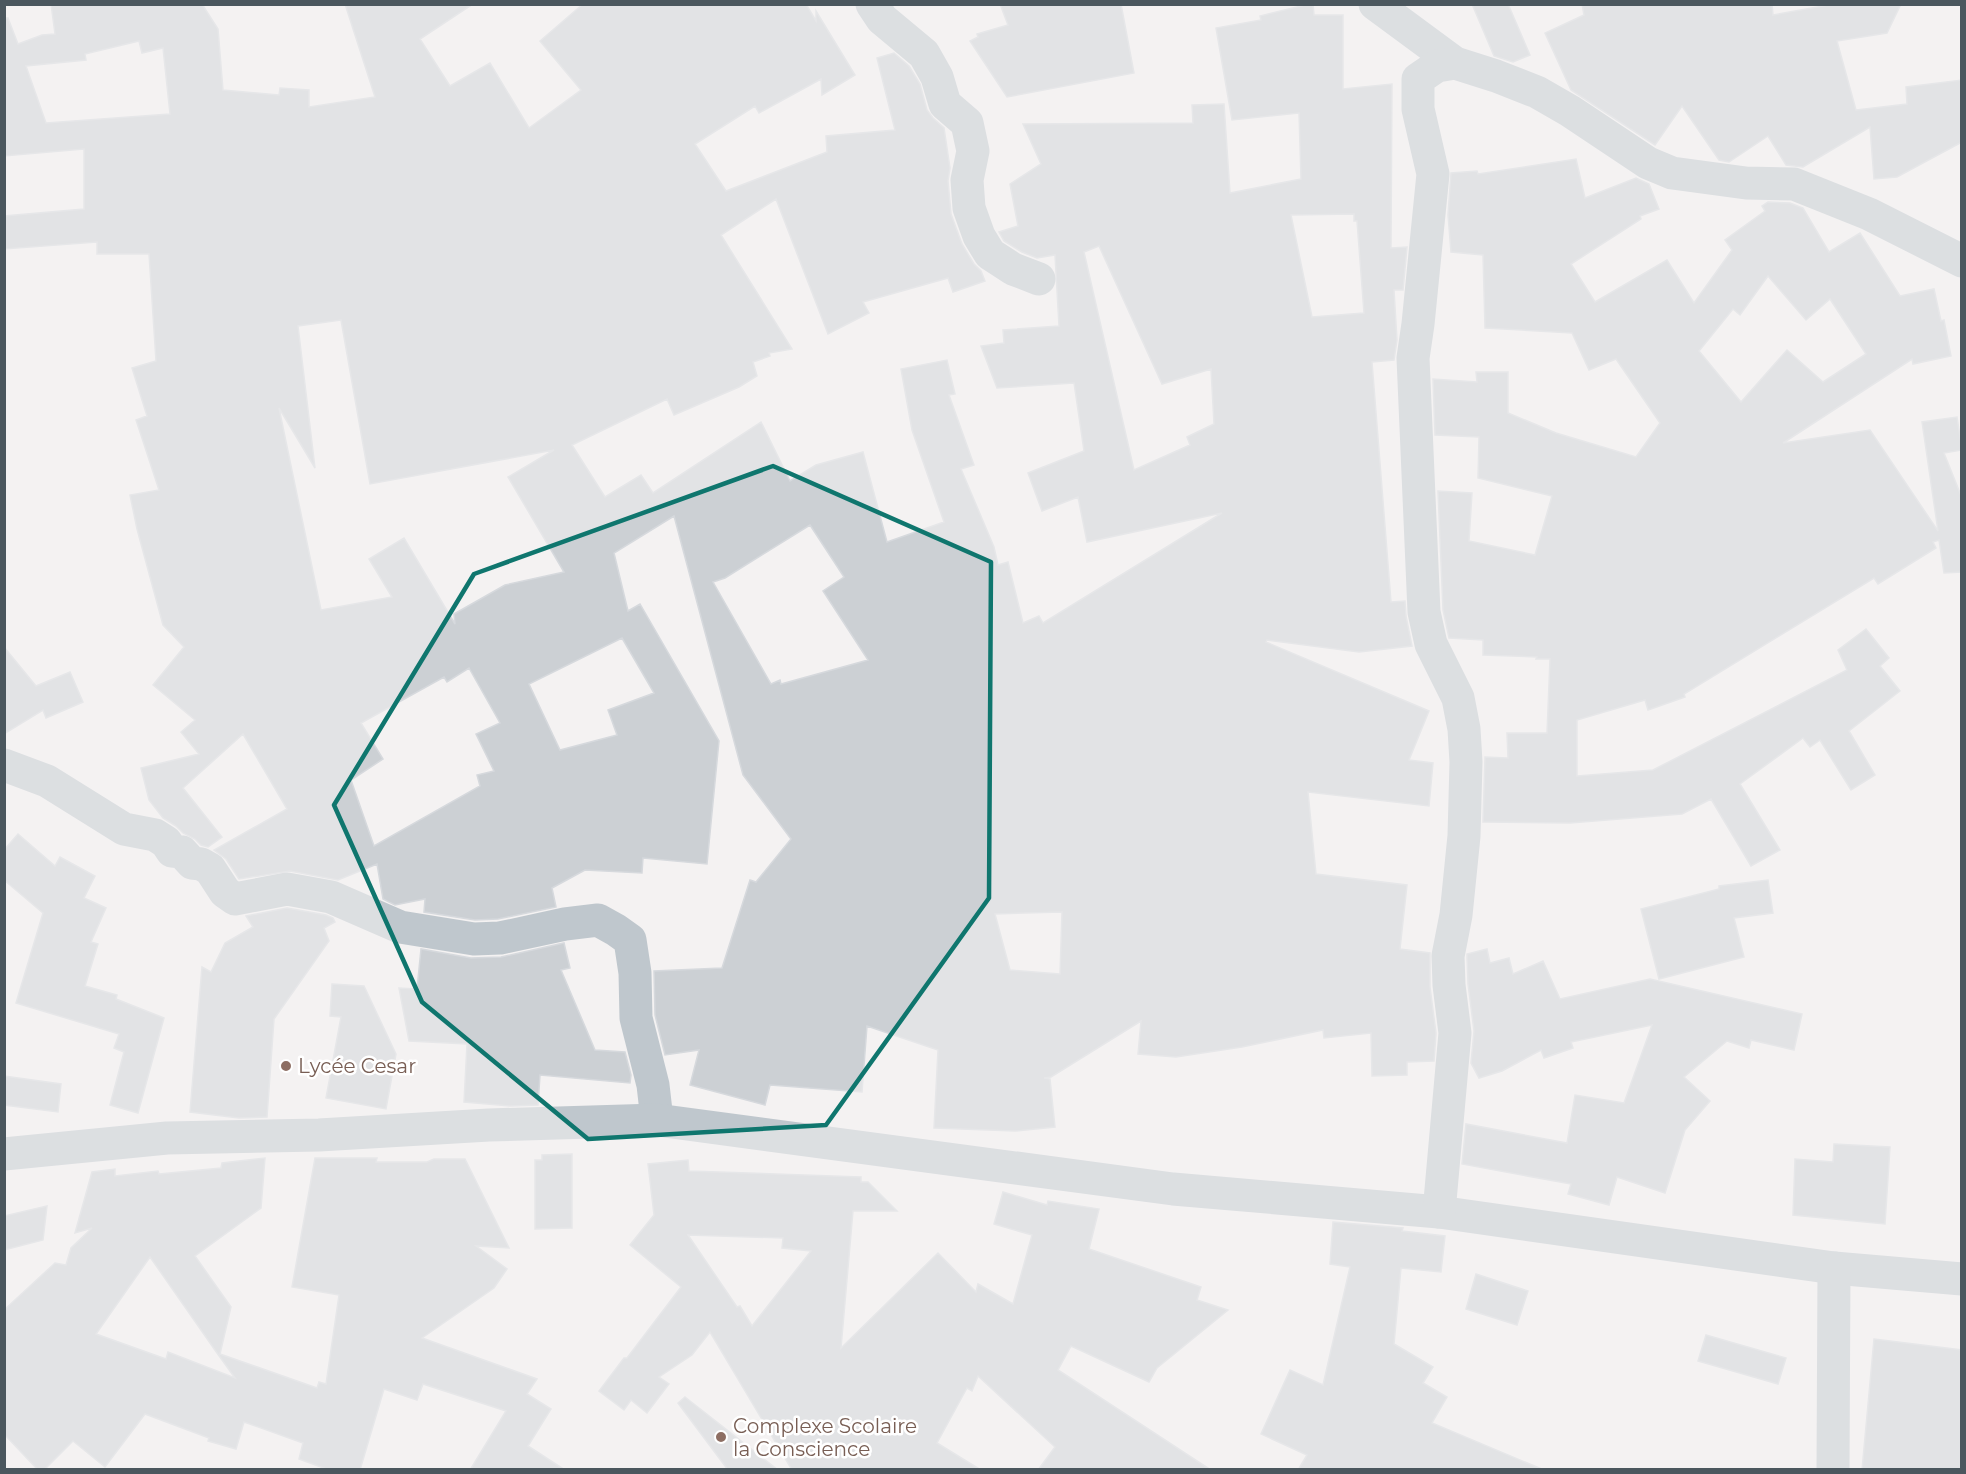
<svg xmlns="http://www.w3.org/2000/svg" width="1966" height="1474" font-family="Montserrat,sans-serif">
<rect width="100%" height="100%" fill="#f4f2f2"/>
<g fill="#ccd0d4" stroke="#d6d9dd" stroke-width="1.5" fill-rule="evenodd">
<path d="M 51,4 L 202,4 L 218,29 L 223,90 L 279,95 L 280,88 L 309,90 L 309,107 L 375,97 L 345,4 L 473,4 L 420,39 L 450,86 L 490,63 L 529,128 L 581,90 L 540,41 L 583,4 L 806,4 L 816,21 L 816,11 L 855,75 L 822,95 L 821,79 L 759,113 L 755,106 L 695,144 L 726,191 L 827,152 L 826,136 L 895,130 L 877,58 L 894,53 L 909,66 L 920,84 L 927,110 L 933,118 L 944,128 L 950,168 L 948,181 L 951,214 L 962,244 L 974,264 L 981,271 L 985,281 L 953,292 L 948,278 L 863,302 L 869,313 L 828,334 L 776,199 L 721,235 L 792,349 L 769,353 L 770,356 L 753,362 L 757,376 L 739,387 L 674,415 L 667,399 L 572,445 L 605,497 L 641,475 L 653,493 L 761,422 L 790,481 L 816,465 L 863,452 L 887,542 L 944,522 L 912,430 L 901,369 L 947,360 L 955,394 L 949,395 L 974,465 L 961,469 L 994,547 L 998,565 L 1008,562 L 1023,623 L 1039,616 L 1043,623 L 1222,513 L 1087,542 L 1078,497 L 1042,511 L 1028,473 L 1084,451 L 1074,383 L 997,388 L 981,346 L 1004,343 L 1003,330 L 1059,326 L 1055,255 L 1037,258 L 1022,252 L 1004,241 L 999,232 L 1018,226 L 1010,184 L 1041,164 L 1023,124 L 1193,123 L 1192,105 L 1224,104 L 1230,193 L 1301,179 L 1299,113 L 1232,120 L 1216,28 L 1261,20 L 1260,16 L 1309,4 L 1313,4 L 1314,15 L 1343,15 L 1343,89 L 1392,84 L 1391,248 L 1407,247 L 1403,290 L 1394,290 L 1397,340 L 1394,360 L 1372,362 L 1391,602 L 1405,601 L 1406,616 L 1412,646 L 1359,652 L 1267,640 L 1266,642 L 1429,711 L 1409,760 L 1433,763 L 1429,806 L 1308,792 L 1316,874 L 1407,885 L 1400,949 L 1430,953 L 1430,987 L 1436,1033 L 1434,1061 L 1407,1062 L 1407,1075 L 1372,1076 L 1371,1033 L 1324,1038 L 1323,1030 L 1242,1047 L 1176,1057 L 1138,1054 L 1141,1021 L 1051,1077 L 1044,1078 L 1050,1079 L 1055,1127 L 1015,1131 L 934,1128 L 938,1050 L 867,1026 L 862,1092 L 770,1085 L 765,1105 L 690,1085 L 699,1050 L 665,1055 L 655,1015 L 654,971 L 722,968 L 750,880 L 756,882 L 791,839 L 743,775 L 674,516 L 614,553 L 628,611 L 640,604 L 719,741 L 707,864 L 643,858 L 642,873 L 585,870 L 552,888 L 556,907 L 498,919 L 475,920 L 424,912 L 425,899 L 395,905 L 383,899 L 377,864 L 338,880 L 290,871 L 239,879 L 226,859 L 214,850 L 287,809 L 243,734 L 183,788 L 222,837 L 208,847 L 201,845 L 195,839 L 183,833 L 176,826 L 163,818 L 149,800 L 141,768 L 199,754 L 181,732 L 195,720 L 153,685 L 184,647 L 163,625 L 137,529 L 130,495 L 159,490 L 136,420 L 147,416 L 132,368 L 156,361 L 149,254 L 97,254 L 97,242 L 4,249 L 4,216 L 84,209 L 84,149 L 4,156 L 4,18 L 8,18 L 18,44 L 42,35 L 55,34 ZM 139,41 L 142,53 L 163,48 L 170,114 L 46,123 L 26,66 L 86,60 L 85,54 ZM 1354,214 L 1354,221 L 1357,221 L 1364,313 L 1312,317 L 1291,215 ZM 1099,246 L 1162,384 L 1211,369 L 1214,424 L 1187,437 L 1190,445 L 1134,470 L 1084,252 ZM 341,320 L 370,484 L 554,450 L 508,477 L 564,572 L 505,585 L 454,614 L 455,624 L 404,538 L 369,559 L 392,597 L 321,610 L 279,408 L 315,468 L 298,326 ZM 810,525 L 844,577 L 823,591 L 868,660 L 781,684 L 780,680 L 771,684 L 713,582 L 725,578 ZM 622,638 L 654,693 L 608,710 L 617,735 L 560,750 L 529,684 ZM 469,668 L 500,723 L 476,734 L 494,771 L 477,775 L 480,786 L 374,846 L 351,780 L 383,759 L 361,723 L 444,677 L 447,682 ZM 1062,912 L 1060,974 L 1010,970 L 995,914 Z"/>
<polygon points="1000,4 1121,4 1134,73 1007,97 970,41 978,37 977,34 1008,25"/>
<polygon points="1472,4 1508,4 1530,55 1513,62 1494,56"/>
<polygon points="1582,4 1772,4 1773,15 1834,4 1901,4 1887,33 1837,41 1856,110 1907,104 1906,87 1962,80 1962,142 1897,177 1874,179 1870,127 1803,167 1786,165 1768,136 1729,162 1719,160 1682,106 1655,145 1571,90 1545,33 1584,15"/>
<path d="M 1576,159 L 1585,198 L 1636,178 L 1649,184 L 1659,209 L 1640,216 L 1641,219 L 1571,264 L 1595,302 L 1667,260 L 1694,303 L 1732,250 L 1725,240 L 1765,211 L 1762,206 L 1768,202 L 1790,203 L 1803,208 L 1829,252 L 1860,233 L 1900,296 L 1934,289 L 1941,321 L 1944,320 L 1951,356 L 1913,364 L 1912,359 L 1783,443 L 1870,430 L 1938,531 L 1922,422 L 1957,417 L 1962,450 L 1944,453 L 1962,498 L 1962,572 L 1944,573 L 1939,540 L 1933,542 L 1936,548 L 1878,584 L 1874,578 L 1684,694 L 1685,697 L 1648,710 L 1645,700 L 1577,720 L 1577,776 L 1653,770 L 1847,670 L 1838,650 L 1866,629 L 1889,658 L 1880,666 L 1900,691 L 1849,731 L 1875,775 L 1851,790 L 1820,740 L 1810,747 L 1803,738 L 1740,784 L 1780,850 L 1751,866 L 1711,799 L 1682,814 L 1570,823 L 1483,822 L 1485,757 L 1508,758 L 1507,733 L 1547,733 L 1550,659 L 1536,659 L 1537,657 L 1483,655 L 1483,640 L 1449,638 L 1443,610 L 1438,491 L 1472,493 L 1469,541 L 1535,555 L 1552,496 L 1478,478 L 1479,437 L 1435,435 L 1433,379 L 1477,382 L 1476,372 L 1508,372 L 1508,413 L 1556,433 L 1636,457 L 1660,423 L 1616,359 L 1589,370 L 1572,333 L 1485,328 L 1483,255 L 1451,252 L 1448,215 L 1451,173 L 1477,171 L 1478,174 ZM 1768,276 L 1806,320 L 1830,299 L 1866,354 L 1823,382 L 1787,350 L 1741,402 L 1699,351 L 1733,309 L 1740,315 Z"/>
<polygon points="4,647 36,686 70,672 83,702 46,718 43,710 4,734"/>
<polygon points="18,834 55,866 60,857 95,876 84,898 106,908 91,942 98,944 85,986 117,995 116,999 164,1018 138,1113 110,1105 124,1052 114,1048 119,1034 16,1003 43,913 4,880 4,850"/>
<polygon points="1768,880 1773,913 1734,918 1744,957 1659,979 1641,909 1719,889 1719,886"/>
<polygon points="287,908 326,915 333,918 335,922 324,928 329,941 274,1019 267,1117 239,1118 190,1112 202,967 211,972 225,943 253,927 246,916"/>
<polygon points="564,943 570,968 561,970 595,1050 625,1052 631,1075 630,1083 540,1075 538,1105 510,1106 464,1102 467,1044 409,1041 399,988 417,989 421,949 471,958 501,957"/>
<polygon points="1487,949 1490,963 1509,958 1513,974 1543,961 1560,999 1650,979 1802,1014 1794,1050 1751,1040 1749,1048 1727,1041 1684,1077 1710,1101 1685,1130 1665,1193 1617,1177 1609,1205 1568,1194 1571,1184 1462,1164 1466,1124 1567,1143 1575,1095 1624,1103 1652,1025 1571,1042 1573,1048 1544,1058 1541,1050 1502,1071 1479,1078 1471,1063 1474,1031 1468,984 1467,957 1467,954"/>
<polygon points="332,984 364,986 396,1054 386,1109 326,1098 341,1017 330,1016"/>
<polygon points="4,1076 61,1084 58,1112 4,1105"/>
<polygon points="1834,1144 1890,1147 1885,1224 1793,1215 1795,1159 1833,1162"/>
<polygon points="572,1154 572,1228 535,1229 535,1160 542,1160 542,1155"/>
<path d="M 265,1158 L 261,1208 L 195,1256 L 231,1307 L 220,1354 L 317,1388 L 319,1382 L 326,1384 L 339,1295 L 292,1287 L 315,1158 L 377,1158 L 376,1162 L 427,1162 L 434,1159 L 465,1159 L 509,1248 L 476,1246 L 507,1269 L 494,1288 L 422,1338 L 537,1379 L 527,1394 L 551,1409 L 528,1446 L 565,1470 L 470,1470 L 506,1411 L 423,1384 L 417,1400 L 384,1389 L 360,1470 L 329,1470 L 299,1459 L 303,1443 L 244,1422 L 236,1449 L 208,1441 L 209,1438 L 145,1414 L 105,1467 L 73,1441 L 44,1470 L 38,1470 L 4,1434 L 4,1310 L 55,1263 L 66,1265 L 71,1248 L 92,1228 L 75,1233 L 92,1172 L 115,1169 L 115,1176 L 158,1171 L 159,1174 L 221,1168 L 222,1163 ZM 150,1257 L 217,1353 L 235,1378 L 168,1352 L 166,1359 L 96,1334 Z"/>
<path d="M 688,1160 L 689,1171 L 861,1177 L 861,1182 L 868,1182 L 897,1211 L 853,1211 L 841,1348 L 938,1253 L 976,1292 L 978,1284 L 1013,1304 L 1032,1235 L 994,1224 L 1003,1192 L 1047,1205 L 1048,1201 L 1099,1209 L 1089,1249 L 1201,1287 L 1197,1300 L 1228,1310 L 1157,1368 L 1149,1382 L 1071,1346 L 1058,1370 L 1211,1470 L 1038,1470 L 1055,1447 L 978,1376 L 972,1391 L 967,1388 L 937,1443 L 981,1470 L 792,1470 L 710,1332 L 692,1355 L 659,1377 L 669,1384 L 647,1413 L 631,1400 L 624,1410 L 599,1391 L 624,1358 L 627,1358 L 681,1287 L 630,1245 L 654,1215 L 648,1164 ZM 688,1235 L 783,1238 L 782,1248 L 811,1251 L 752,1326 L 740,1306 L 737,1307 Z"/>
<polygon points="47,1206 43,1240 4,1250 4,1216"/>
<polygon points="1333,1222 1403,1228 1402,1231 1445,1236 1441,1272 1401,1268 1394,1344 1433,1367 1423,1383 1447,1397 1432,1423 1544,1470 1298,1470 1307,1455 1261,1434 1290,1370 1323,1385 1350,1267 1330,1264"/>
<polygon points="1476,1274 1528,1291 1517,1325 1466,1309"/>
<polygon points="1706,1335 1786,1358 1778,1384 1698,1361"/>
<polygon points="1874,1339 1962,1350 1962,1470 1862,1470"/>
<polygon points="685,1397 778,1470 728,1470 678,1403"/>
</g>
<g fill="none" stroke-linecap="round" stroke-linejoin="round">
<g stroke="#bfc7cd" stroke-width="33">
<polyline points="872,4 882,19 924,54 937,77 945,104 967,123 973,151 967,180 969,208 979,236 990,254 1013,269 1039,279"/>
<polyline points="1375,4 1455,63 1496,76 1537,92 1570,111 1648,163 1672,173 1746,183 1794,184 1869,214 1962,261"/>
<polyline points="4,765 47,781 124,829 155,835 166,842 172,851 182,852 192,863 201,864 210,869 225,892 235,899 287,889 331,897 400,927 474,939 500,938 565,924 598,920 616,930 630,940 635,973 636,1018 653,1085 657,1120"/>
<polyline points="4,1154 167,1138 319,1135 489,1125 657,1120 1173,1189 1439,1212 1834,1268 1962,1279"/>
<polyline points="1439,1212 1455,1033 1449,985 1448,956 1456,915 1464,836 1466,762 1464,729 1458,698 1431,644 1424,612 1413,358 1418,324 1433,174 1418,109 1418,79 1437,66 1455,63"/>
<polyline points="1833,1470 1834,1268"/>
</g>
</g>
<path d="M0 0H1966V1474H0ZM 773,466 L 991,562 L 989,898 L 826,1125 L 588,1139 L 422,1002 L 334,805 L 474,574 Z" fill="#f4f2f2" fill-opacity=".55" fill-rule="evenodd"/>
<path fill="none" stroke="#0f766e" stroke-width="4.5" stroke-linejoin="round" d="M 773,466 L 991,562 L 989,898 L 826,1125 L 588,1139 L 422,1002 L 334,805 L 474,574 Z"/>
<g fill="#8d6e63" stroke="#fff" stroke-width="2">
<circle cx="286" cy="1066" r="6"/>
<circle cx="721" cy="1437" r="6"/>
</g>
<g text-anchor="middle" stroke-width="5" stroke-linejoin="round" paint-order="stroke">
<g font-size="20" fill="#785e54" stroke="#fff" text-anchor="start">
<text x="298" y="1073">Lycée Cesar</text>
<text x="733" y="1433">Complexe Scolaire<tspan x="733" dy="23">la Conscience</tspan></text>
</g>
</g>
<rect width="1966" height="1474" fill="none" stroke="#4b575e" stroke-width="12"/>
</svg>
